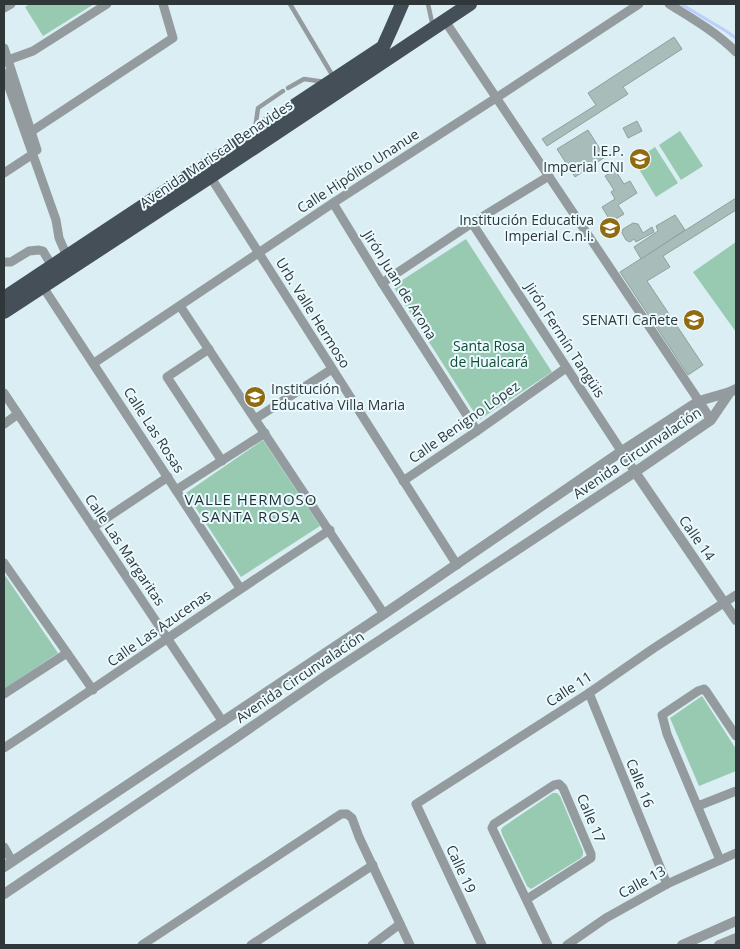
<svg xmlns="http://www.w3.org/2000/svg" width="740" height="949" font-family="'Open Sans',sans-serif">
<rect width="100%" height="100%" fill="#daeef3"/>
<g fill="#97cab0">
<polygon points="30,4 94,4 43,36 25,7"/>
<polygon points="680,131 703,166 681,180 659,145"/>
<polygon points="655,147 678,183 656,197 634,161"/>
<polygon points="466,239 552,372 479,420 393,286"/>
<polygon points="736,242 736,332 693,272"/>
<polygon points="263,440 320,526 241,577 186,493"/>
<polygon points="4,574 58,653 4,689"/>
<polygon points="702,696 736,749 736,771 699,786 670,718"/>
<polygon points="553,793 557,793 560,796 583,851 583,855 581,858 531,889 527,886 502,834 501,830 503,827"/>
</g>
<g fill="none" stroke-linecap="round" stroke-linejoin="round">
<polyline stroke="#bbcffe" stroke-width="3" points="681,4 726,31 736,38"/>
</g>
<g fill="#a8bcb9" stroke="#8da19f">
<polygon points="674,37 682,49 623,87 628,94 547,146 542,139 596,105 588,93"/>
<polygon points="637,121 642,131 628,138 623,128"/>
<polygon points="588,130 605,157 575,177 557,149"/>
<polygon points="615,170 624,184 630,181 637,193 618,205 624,214 611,222 602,207 615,199 611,192 614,190 605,176"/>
<polygon points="736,198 736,210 663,256 670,267 647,281 703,365 688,375 620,272"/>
<polygon points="675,215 685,230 641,259 634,247 658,231 656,226"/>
<polygon points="633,223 638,224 643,233 652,227 654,232 636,242 634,239 630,242 626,240 622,233 623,229"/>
</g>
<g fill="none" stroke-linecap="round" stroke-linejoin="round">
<g stroke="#949b9f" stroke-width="4.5">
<polyline points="290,4 334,78"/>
<polyline points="428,4 433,27"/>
<polyline points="288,88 304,79 325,82"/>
<polyline points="255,129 258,108 283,91"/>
</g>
<g stroke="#949b9f" stroke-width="9">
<path d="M 669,4 C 693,19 716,32 736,52"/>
<polyline points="4,8 11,4"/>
<polyline points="445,21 699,401 711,420"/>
<polyline points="4,48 37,150"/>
<polyline points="8,60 33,51 107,4"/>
<polyline points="4,73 56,220 59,238 67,256"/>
<polyline points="32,131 173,38 163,4"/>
<polyline points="4,173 33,154"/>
<polyline points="208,173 457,565"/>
<polyline points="333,203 382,283 477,431"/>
<polyline points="472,223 635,472"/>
<polyline points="4,262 11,262 29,251 39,250 43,251 52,266"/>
<polyline points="382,283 472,223 549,176"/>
<polyline points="43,287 240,588"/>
<polyline points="180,306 384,614"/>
<polyline points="209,349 167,377 222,461"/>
<polyline points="94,363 333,203 496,98 639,4"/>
<polyline points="4,393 223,722"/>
<polyline points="255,419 332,369"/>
<polyline points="4,424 18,414"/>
<polyline points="403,481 477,431 566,368"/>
<polyline points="176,490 265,433"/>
<polyline points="93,527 168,477"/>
<polyline points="4,563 93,690"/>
<polyline points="589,693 667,884"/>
<polyline points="4,694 67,653"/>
<path d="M 4,748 C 113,677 220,601 330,530"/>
<polyline points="698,806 736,791"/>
<polyline points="4,847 12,861"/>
<polyline points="720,860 667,734 662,715 698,691 704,689 706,691 736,736"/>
<polyline points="527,899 591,858 591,854 563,788 559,784 554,785 494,824 492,828 548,945"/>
<polyline points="142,945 341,814 347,814 352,818 359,837 410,945"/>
<polyline points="251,945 373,865"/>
<polyline points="372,945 400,924"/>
<polyline points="482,945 416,804 589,693 654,648 736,595"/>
<polyline points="567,945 606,918 667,884 736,853"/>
</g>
<g stroke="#949b9f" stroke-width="10">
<polyline points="635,472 736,620"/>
<polyline points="4,867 384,614 622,451 699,401 730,392 736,389"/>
<polyline points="4,894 234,739 327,675 635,472 711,420 730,392"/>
<polyline points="682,945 736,921"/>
<polyline points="719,945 736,938"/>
</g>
<g stroke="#444f58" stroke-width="14">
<polyline points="4,298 383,47 392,27 402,4"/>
<polyline points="4,312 210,177 470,4"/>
</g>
</g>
<defs>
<g id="school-disc" transform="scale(1.125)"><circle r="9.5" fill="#906b10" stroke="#eafafe"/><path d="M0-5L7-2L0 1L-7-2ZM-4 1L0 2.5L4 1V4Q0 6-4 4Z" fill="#fff"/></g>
<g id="university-disc" transform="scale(1.125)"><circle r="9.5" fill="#906b10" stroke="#eafafe"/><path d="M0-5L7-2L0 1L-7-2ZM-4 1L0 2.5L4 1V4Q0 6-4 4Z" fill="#fff"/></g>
</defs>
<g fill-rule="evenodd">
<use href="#school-disc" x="640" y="159"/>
<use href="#school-disc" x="610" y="228"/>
<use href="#university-disc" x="694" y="320"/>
<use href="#school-disc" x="255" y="397"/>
</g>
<g text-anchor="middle" stroke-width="4" stroke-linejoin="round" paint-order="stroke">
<g font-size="14" fill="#2f3739" stroke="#eafafe" text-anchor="end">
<text x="624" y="156">I.E.P.<tspan x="624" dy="16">Imperial CNI</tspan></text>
<text x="594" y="225">Institución Educativa<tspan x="594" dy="16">Imperial C.n.i.</tspan></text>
<text x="678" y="325">SENATI Cañete</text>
<text x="271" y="394" text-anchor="start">Institución<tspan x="271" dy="16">Educativa Villa Maria</tspan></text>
</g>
<g font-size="14" fill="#2f3739" stroke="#eafafe">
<text transform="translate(216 154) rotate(-34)" y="5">Avenida Mariscal Benavides</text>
<text transform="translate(358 171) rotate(-33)" y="5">Calle Hipólito Unanue</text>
<text transform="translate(400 285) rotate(58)" y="5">Jirón Juan de Arona</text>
<text transform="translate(313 313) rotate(58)" y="5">Urb. Valle Hermoso</text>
<text transform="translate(565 340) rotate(57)" y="5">Jirón Fermín Tangüis</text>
<text transform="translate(464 422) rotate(-35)" y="5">Calle Benigno López</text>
<text transform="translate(154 430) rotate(57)" y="5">Calle Las Rosas</text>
<text transform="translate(637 453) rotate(-34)" y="5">Avenida Circunvalación</text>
<text transform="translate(697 538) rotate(55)" y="5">Calle 14</text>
<text transform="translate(125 550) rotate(56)" y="5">Calle Las Margaritas</text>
<text transform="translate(159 628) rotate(-35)" y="5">Calle Las Azucenas</text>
<text transform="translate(300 677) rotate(-34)" y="5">Avenida Circunvalación</text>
<text transform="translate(569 689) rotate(-33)" y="5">Calle 11</text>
<text transform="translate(640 783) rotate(68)" y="5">Calle 16</text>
<text transform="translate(591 818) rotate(67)" y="5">Calle 17</text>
<text transform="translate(461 869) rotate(65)" y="5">Calle 19</text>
<text transform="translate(642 882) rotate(-29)" y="5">Calle 13</text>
</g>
<g font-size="14" fill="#124b34" stroke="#eafafe">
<text x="489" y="351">Santa Rosa<tspan x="489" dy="16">de Hualcará</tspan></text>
</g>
<g font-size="15" letter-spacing="1" fill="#1d2d31" stroke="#eafafe">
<text x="251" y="505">VALLE HERMOSO<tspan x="251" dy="17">SANTA ROSA</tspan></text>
</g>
</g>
<rect width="740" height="949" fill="none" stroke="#2f3739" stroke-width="10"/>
</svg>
